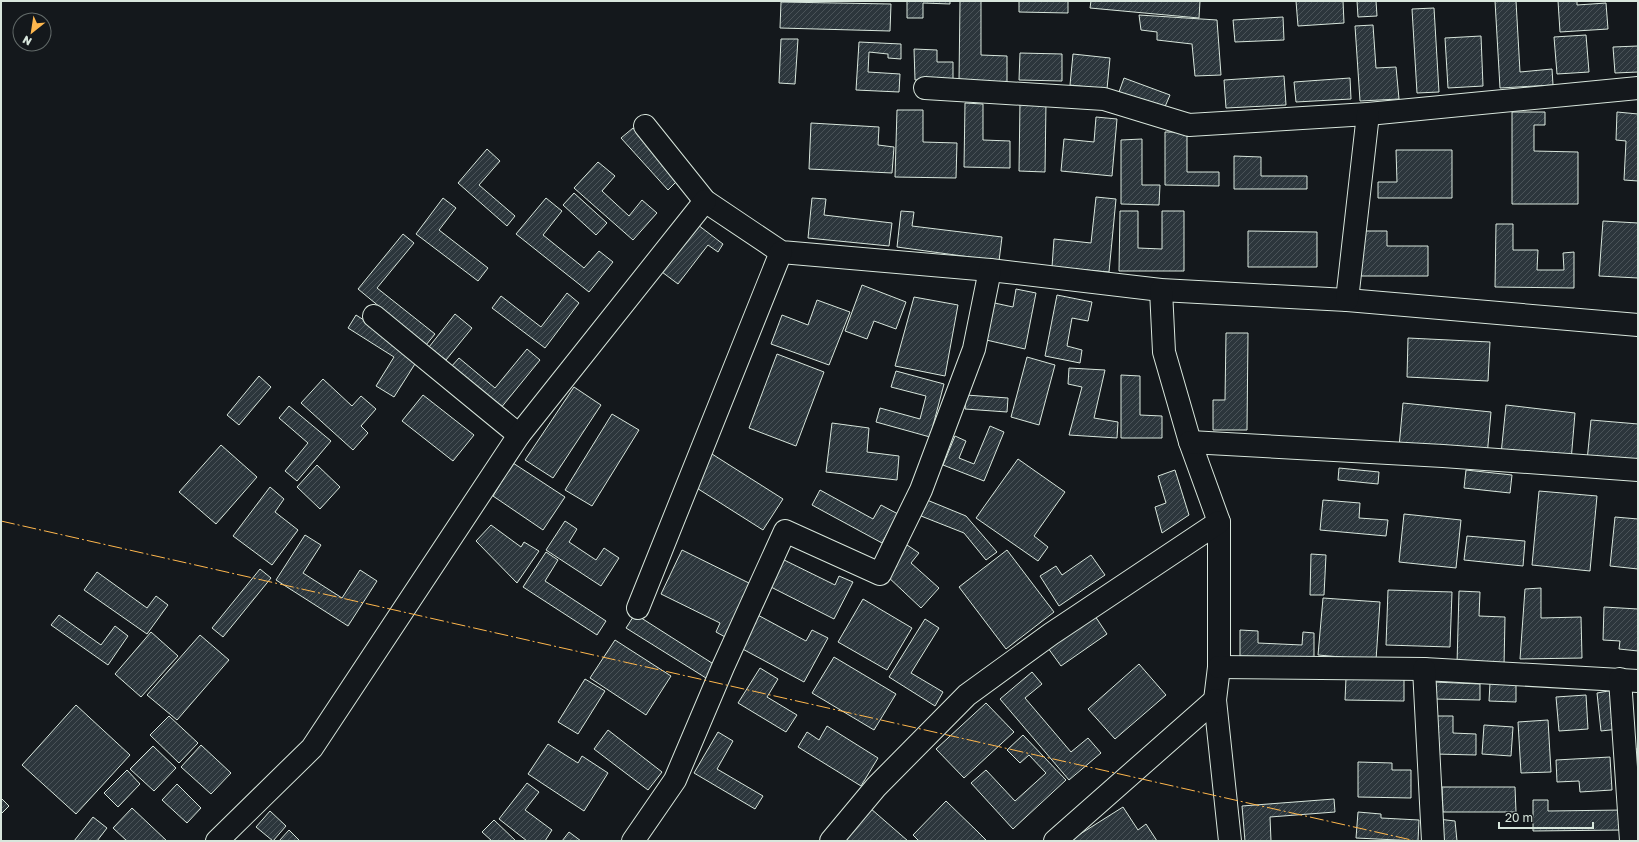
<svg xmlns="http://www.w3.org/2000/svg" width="1639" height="842" font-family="'Golos Text',sans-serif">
<defs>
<pattern id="building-hatch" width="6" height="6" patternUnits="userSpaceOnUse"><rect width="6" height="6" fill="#2c363c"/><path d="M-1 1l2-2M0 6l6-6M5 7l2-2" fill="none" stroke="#4a5358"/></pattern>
</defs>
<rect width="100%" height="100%" fill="#14181c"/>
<g fill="url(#building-hatch)" stroke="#d8e6dc">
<polygon points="907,1 950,1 950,4 923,3 923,18 907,18"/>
<polygon points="960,1 981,1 981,55 1007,56 1007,82 959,81"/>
<polygon points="1019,1 1068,1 1068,13 1019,12"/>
<polygon points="1091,1 1200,1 1199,18 1090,8"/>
<polygon points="1296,1 1343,1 1344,23 1298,26"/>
<polygon points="1357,1 1376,1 1377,16 1358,17"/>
<polygon points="1495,1 1516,1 1520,72 1552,69 1553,85 1500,88"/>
<polygon points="1558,1 1577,1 1577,5 1606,3 1608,29 1560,32"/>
<polygon points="781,2 891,4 890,31 780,28"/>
<polygon points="1434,8 1439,92 1417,93 1412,9"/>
<polygon points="1139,15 1217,20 1221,75 1195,76 1192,44 1157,40 1157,32 1141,30"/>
<polygon points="1283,17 1284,40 1235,42 1233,20"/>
<polygon points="1373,25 1376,68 1396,67 1399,99 1360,101 1355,26"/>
<polygon points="1586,35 1589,72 1557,74 1554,37"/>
<polygon points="1481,36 1483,86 1448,88 1445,38"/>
<polygon points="781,39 798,39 795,84 779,83"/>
<polygon points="859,42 901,44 901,59 888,58 888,54 869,52 868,72 900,74 899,92 856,90"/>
<polygon points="1638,46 1638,72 1615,73 1613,47"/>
<polygon points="914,49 937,50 937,62 953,62 953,80 915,80"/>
<polygon points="1020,53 1062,54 1062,81 1019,80"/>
<polygon points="1073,54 1110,58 1107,89 1070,85"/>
<polygon points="1284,76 1286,105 1226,108 1224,80"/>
<polygon points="1124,78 1170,95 1164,109 1119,92"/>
<polygon points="1350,78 1351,99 1296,102 1294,82"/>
<polygon points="1020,101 1046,102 1045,172 1019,171"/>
<polygon points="965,103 983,104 983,140 1010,141 1010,168 964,167"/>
<polygon points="897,110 923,110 923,142 957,143 956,178 895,177"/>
<polygon points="1512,112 1545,112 1545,125 1534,125 1534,151 1578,152 1578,204 1512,204"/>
<polygon points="1617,112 1638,114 1638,181 1624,180 1626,141 1616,140"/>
<polygon points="1096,117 1117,119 1112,176 1061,171 1064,139 1094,142"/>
<polygon points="811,123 879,127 878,145 894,147 892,173 809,169"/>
<polygon points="633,128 679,179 668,190 621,138"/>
<polygon points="1165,132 1187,132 1187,172 1219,172 1219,186 1165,185"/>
<polygon points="1142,139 1142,185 1160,185 1159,205 1121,204 1121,140"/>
<polygon points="487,149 500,161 479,185 515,216 507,226 458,183"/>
<polygon points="1396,150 1452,150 1452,198 1378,198 1378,182 1397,182"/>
<polygon points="1234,156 1261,157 1261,176 1307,176 1307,189 1234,189"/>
<polygon points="598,162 615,176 602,191 629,216 642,200 657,213 633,240 574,188"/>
<polygon points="574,193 607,223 596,235 563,205"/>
<polygon points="1096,197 1116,199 1109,272 1052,267 1054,239 1091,243"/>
<polygon points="443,198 456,208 439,230 488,268 478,281 416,234"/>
<polygon points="546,198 562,211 543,235 584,268 599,251 613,262 589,292 516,234"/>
<polygon points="812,198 826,199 824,215 892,223 889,246 808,238"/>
<polygon points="901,211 914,212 912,226 1002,237 999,261 897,247"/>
<polygon points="1120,211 1138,211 1138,248 1162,249 1162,211 1184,211 1184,271 1119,271"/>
<polygon points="1603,221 1638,223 1638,278 1599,276"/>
<polygon points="1496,224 1513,224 1513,250 1538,250 1537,270 1564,270 1563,253 1574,252 1574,288 1495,287"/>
<polygon points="698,225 723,244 718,252 708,245 678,284 662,272"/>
<polygon points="1248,231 1317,232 1317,267 1248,267"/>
<polygon points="1361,231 1387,231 1387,246 1428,246 1428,276 1361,276"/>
<polygon points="403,234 414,243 377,288 435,334 426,345 358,289"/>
<polygon points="862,285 906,302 896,329 874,321 867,339 845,331"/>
<polygon points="1016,289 1036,293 1025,349 982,339 990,302 1013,307"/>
<polygon points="567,293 579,303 545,348 492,308 501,296 541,327"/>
<polygon points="1057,295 1092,302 1088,321 1072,318 1067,346 1082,350 1080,363 1045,356"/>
<polygon points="914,297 958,305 945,376 895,366"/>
<polygon points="817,300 850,312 829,365 771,344 782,315 808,325"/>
<polygon points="455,314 472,328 446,360 429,347"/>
<polygon points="356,315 420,356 394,397 376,386 394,357 348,328"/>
<polygon points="1226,333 1248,333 1247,430 1213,430 1213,400 1225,400"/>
<polygon points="1408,338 1490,342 1488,381 1407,377"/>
<polygon points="527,349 540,360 500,409 450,368 459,358 495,388"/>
<polygon points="777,354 824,372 796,446 749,428"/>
<polygon points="1027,357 1055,365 1039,425 1011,417"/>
<polygon points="1069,368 1105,370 1094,418 1118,422 1117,438 1069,435 1082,387 1068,384"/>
<polygon points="896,371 944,384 930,437 876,422 880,408 920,419 926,396 891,387"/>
<polygon points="1121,375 1140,376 1140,415 1162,416 1162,438 1121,438"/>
<polygon points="259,376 271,387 239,425 227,415"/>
<polygon points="323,379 352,406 361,396 376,409 361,426 368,433 353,450 301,403"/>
<polygon points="574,387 601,405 553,478 525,460"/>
<polygon points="423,395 474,435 453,461 402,421"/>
<polygon points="966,395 1008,398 1007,412 965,409"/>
<polygon points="1403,403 1491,412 1487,456 1399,447"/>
<polygon points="1506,405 1575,413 1571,461 1501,454"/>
<polygon points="289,406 331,441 297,481 285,471 308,443 279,418"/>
<polygon points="612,414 639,430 592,506 565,490"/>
<polygon points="1591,420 1638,424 1638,467 1587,461"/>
<polygon points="832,423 869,428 867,452 899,456 897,480 826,472"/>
<polygon points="990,426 1004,432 984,481 943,465 955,436 966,441 959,458 974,464"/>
<polygon points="221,445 257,477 216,524 179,492"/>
<polygon points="712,454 783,499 763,530 692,485"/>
<polygon points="1018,459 1065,492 1034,536 1048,547 1038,561 976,518"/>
<polygon points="513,463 565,497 543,530 493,496"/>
<polygon points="317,465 340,487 320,509 297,487"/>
<polygon points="1339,468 1379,472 1378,484 1338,480"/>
<polygon points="1175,470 1189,515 1162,533 1155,507 1166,503 1158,476"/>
<polygon points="1466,470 1512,475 1510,493 1464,488"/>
<polygon points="270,487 284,499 275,512 298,530 272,565 233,536"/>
<polygon points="820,490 873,519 881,505 898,514 882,543 812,505"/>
<polygon points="1539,491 1597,496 1590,571 1532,565"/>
<polygon points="927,500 966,516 997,552 986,560 964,533 921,516"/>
<polygon points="1323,500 1360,503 1359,518 1388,520 1386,536 1320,530"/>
<polygon points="1404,514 1461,520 1456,568 1399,562"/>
<polygon points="1615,517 1638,519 1638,569 1610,566"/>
<polygon points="565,521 577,529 569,542 596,560 604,548 619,558 601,586 546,550"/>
<polygon points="491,525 521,547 524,542 539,551 517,583 476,541"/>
<polygon points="305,535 321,545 303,573 342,598 360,570 377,581 348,626 276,580"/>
<polygon points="1467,536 1525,541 1523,566 1464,560"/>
<polygon points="904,543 919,553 911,563 939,588 921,608 886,575"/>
<polygon points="682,550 753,585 727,638 716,632 720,623 661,594"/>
<polygon points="1007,550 1054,612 1006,649 959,587"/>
<polygon points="546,552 558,560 545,581 606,621 597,635 523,587"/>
<polygon points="1311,554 1326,555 1324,595 1310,595"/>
<polygon points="1091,555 1105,575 1059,606 1040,576 1056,566 1062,575"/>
<polygon points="778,557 835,585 839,576 853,582 834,619 765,584"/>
<polygon points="260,569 271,578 223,637 212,628"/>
<polygon points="97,572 147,608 156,596 168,605 147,634 84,590"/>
<polygon points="1541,588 1541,618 1581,617 1582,658 1520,659 1525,589"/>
<polygon points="1388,590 1452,592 1450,647 1386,645"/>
<polygon points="1459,591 1480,592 1479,616 1505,617 1504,666 1457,664"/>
<polygon points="1323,598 1380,602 1376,660 1318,655"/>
<polygon points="863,599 912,628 887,670 838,642"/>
<polygon points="1604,607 1638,609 1638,651 1619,649 1620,641 1603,640"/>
<polygon points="754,613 806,641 812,630 828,638 804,682 737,646"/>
<polygon points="635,614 715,665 706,678 626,628"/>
<polygon points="59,615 101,645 115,626 128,636 108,665 51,625"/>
<polygon points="1095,616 1107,634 1061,666 1048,648"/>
<polygon points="925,619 939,628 911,673 943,692 935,706 889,677"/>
<polygon points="1240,630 1258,631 1258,643 1302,645 1303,632 1314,633 1314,658 1240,656"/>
<polygon points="151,632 178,656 141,697 115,674"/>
<polygon points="200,635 229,660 177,720 147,695"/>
<polygon points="615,640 671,676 646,715 590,678"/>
<polygon points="834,657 896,694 874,730 812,693"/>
<polygon points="1139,664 1166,695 1115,739 1088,709"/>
<polygon points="760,668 778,679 767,697 797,715 786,732 738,703"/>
<polygon points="1032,672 1042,684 1025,698 1071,752 1088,738 1101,753 1069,780 1000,699"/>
<polygon points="1346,678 1404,679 1404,701 1345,700"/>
<polygon points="585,679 605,691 578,734 558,722"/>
<polygon points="1434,682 1480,684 1480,700 1434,699"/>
<polygon points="1490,683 1516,684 1516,702 1489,701"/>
<polygon points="1614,690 1619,729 1601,731 1597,693"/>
<polygon points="1586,695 1588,729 1559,731 1556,697"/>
<polygon points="986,703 1014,732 964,778 936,749"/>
<polygon points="76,705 130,755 76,814 22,765"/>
<polygon points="169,716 198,743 179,763 150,735"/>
<polygon points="1436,716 1453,716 1453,733 1476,734 1476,755 1435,754"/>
<polygon points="1548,720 1551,772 1521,773 1518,722"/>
<polygon points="1484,725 1513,727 1511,756 1482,754"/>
<polygon points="827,726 878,758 861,786 798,747 807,732 819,740"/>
<polygon points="608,730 662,772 648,790 594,749"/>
<polygon points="718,732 733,741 717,769 763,796 755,809 694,773"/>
<polygon points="1023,735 1066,780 1013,829 971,783 986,770 1015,801 1046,773 1029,755 1020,763 1007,750"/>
<polygon points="548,744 578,763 582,756 608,773 584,811 528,774"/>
<polygon points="201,745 231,773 211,794 181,767"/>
<polygon points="153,746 176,768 154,791 130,769"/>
<polygon points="1635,749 1638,749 1638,783"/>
<polygon points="1610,757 1612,790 1580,792 1579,781 1557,782 1556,760"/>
<polygon points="1358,762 1392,763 1392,770 1411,770 1411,798 1358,797"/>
<polygon points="127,770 140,784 118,807 104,793"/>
<polygon points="527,783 539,792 525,810 552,830 545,841 527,841 499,819"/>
<polygon points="177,784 201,808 187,823 162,800"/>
<polygon points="1442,787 1515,787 1516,812 1443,812"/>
<polygon points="1,798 9,806 1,814"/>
<polygon points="1334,799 1335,812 1270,817 1271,841 1245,841 1242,806"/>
<polygon points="1533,800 1548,800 1548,811 1624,810 1624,830 1533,831"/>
<polygon points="946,801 977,831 987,841 919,841 913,835"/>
<polygon points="1123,807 1138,830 1146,824 1157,841 1069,841"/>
<polygon points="132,808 167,841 127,841 113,828"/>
<polygon points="870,808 908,841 841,841"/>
<polygon points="270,811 286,826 273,841 256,827"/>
<polygon points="1358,812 1381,814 1381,818 1419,820 1418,841 1356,838"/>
<polygon points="93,817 107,828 97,841 74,841"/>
<polygon points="1438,819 1455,821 1457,841 1439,841"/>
<polygon points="494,820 516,841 492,841 482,832"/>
<polygon points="289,830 300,841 279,841"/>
<polygon points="569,832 581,841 562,841"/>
</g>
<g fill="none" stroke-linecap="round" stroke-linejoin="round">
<g stroke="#d8e6dc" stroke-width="24">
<g id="minor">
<polyline points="925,88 1104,99 1189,125 1368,114 1638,88"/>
<polyline points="645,126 705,201 781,252 990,270 1161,290 1347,300 1638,325"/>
<polyline points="1161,290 1164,352 1190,442 1219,522 1219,667 1215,700 1230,841"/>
<polyline points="1347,300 1368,114"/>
<polyline points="374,316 519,435"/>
<polyline points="1190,442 1443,456 1638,470"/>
<polyline points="638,608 781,252"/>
<polyline points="1219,667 1424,669 1638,681"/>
<polyline points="1424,669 1433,841"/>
<polyline points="1620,679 1631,841"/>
<polyline points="217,841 312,748 519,435 705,201"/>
<polyline points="633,841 675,780 723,667 785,531 880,574 921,490 974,349 990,270"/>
<polyline points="831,841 876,787 967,695 1051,634 1219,522"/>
<polyline points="1055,841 1215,700"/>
</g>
</g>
<use href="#minor" stroke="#14181c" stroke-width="22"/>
<polyline stroke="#ffb74d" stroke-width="1" stroke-dasharray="14 3 2 3" stroke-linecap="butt" points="1,521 1416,841"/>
</g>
<rect width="1639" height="842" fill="none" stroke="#d8e6dc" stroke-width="4"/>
<g transform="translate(32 32) rotate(210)"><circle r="19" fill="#14181c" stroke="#626a69"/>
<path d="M0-3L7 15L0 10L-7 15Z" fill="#ffb74d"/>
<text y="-6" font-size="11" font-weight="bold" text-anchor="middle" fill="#d8e6dc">N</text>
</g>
<path d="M1499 822v6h94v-6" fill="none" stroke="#d8e6dc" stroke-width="2"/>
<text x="1505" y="822" font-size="12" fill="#d8e6dc" stroke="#14181c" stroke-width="3" paint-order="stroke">20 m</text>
</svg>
